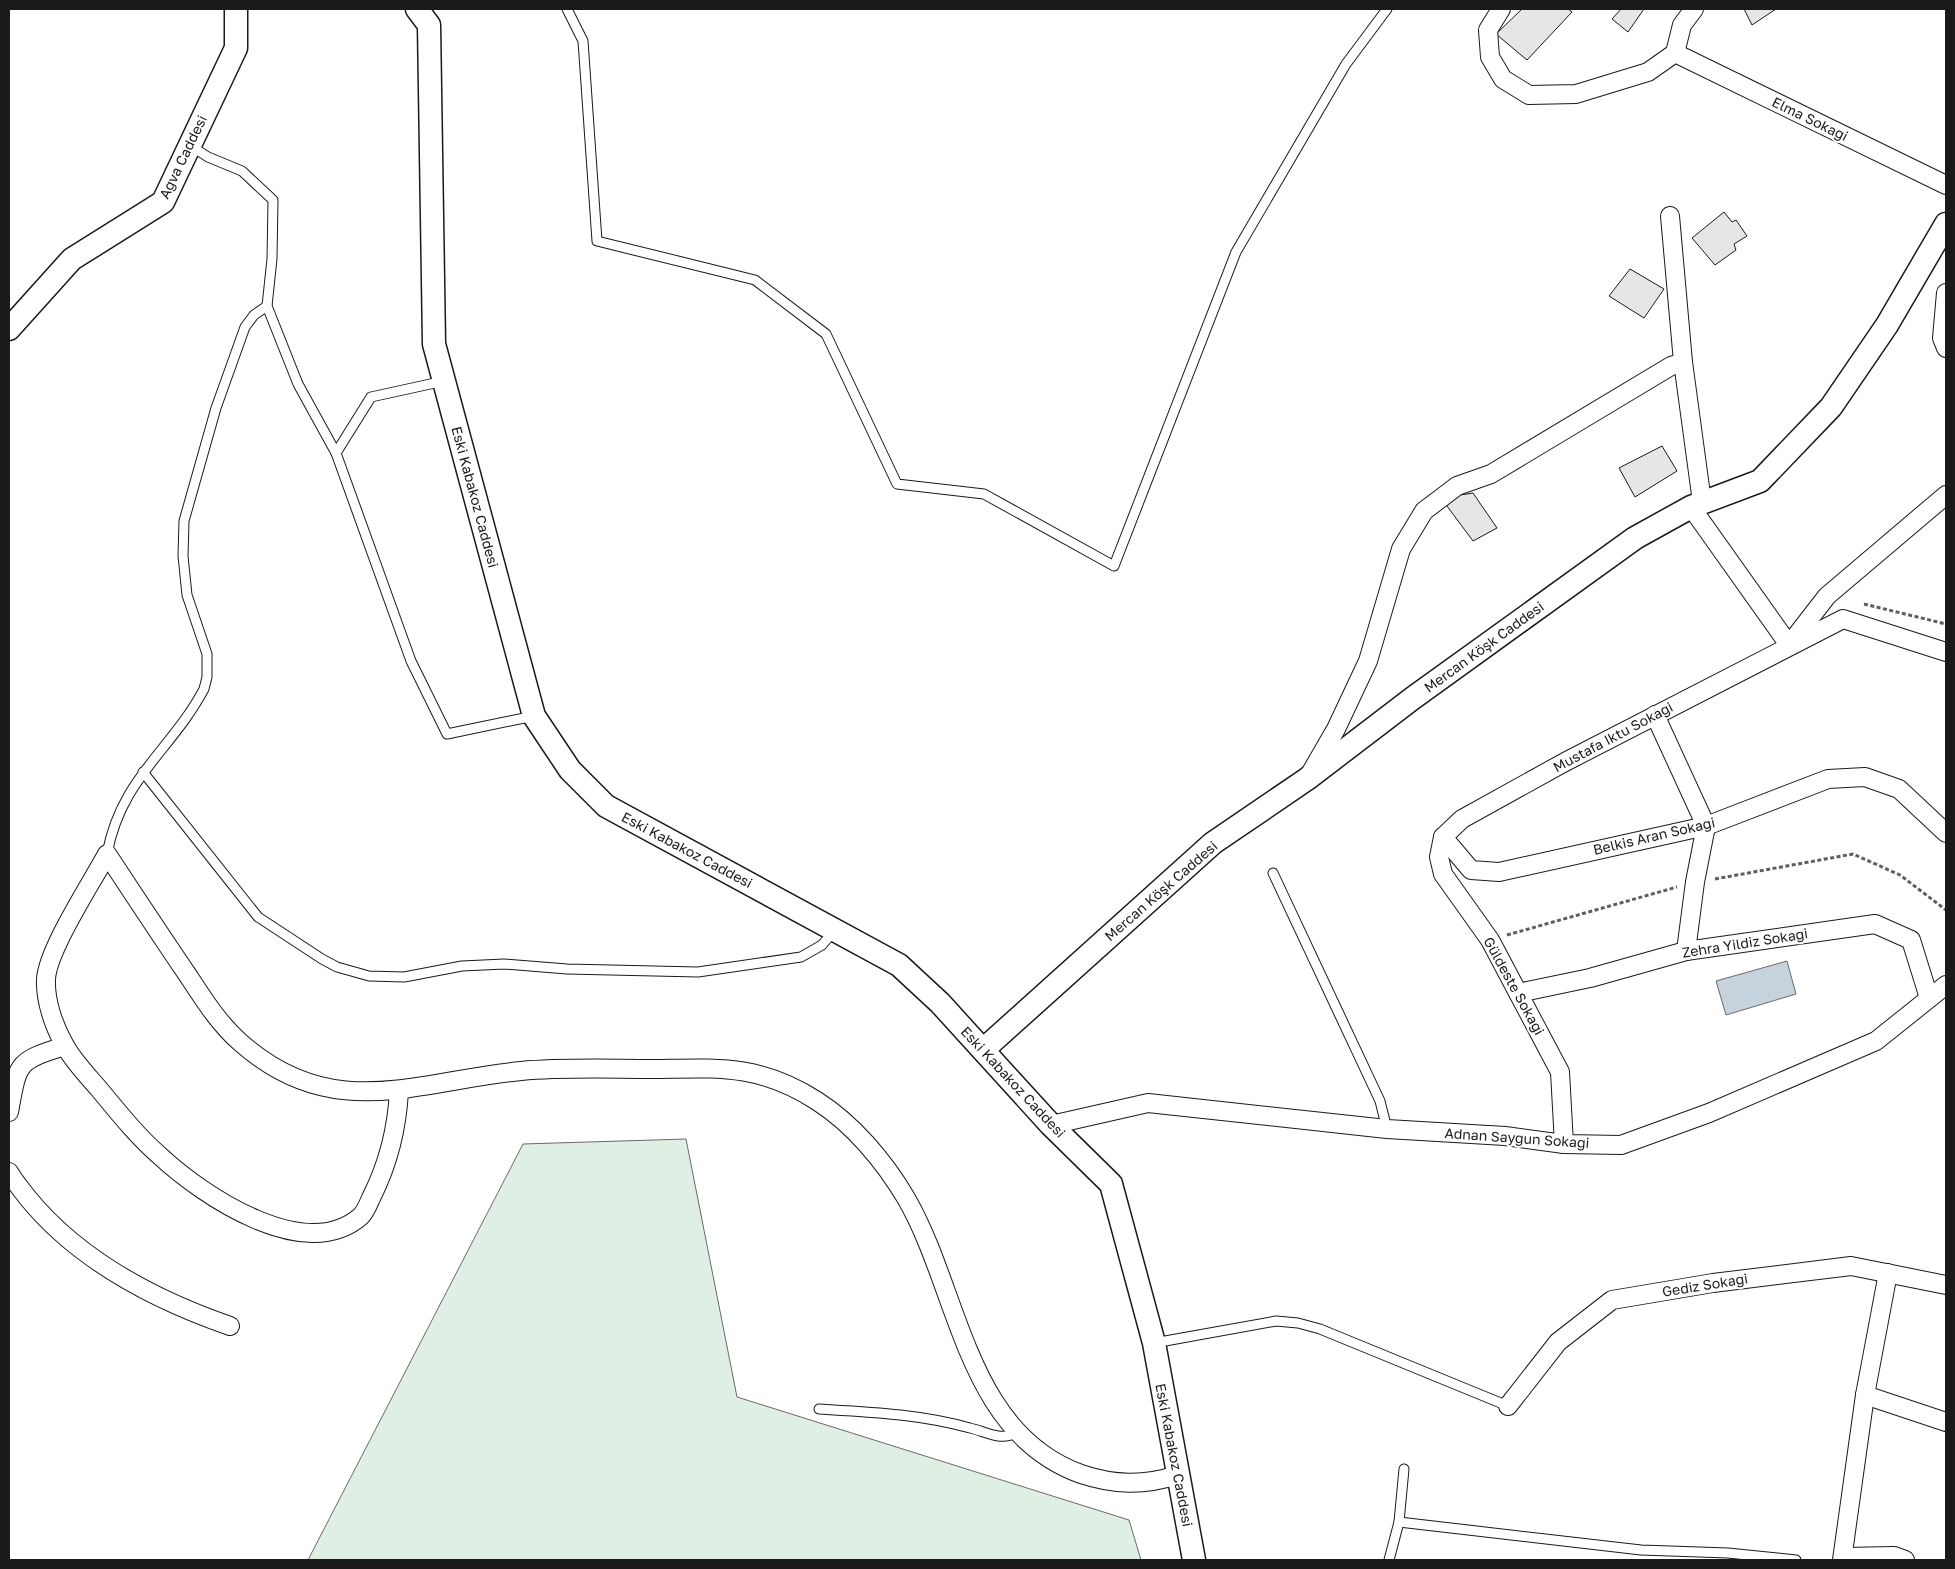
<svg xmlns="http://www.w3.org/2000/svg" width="1955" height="1569" font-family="'Golos Text',sans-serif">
<rect width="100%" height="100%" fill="#fff"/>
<polygon fill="#e0efe3" stroke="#6a6a6a" points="686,1139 737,1397 1129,1520 1141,1560 308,1560 523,1144"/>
<polygon fill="#c6d2dc" stroke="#6a6a6a" points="1787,961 1796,994 1726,1015 1716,981"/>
<g fill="#e6e6e6" stroke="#1a1a1a">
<polygon points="1522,9 1568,9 1572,12 1527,60 1496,34"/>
<polygon points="1621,9 1644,9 1628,32 1612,19"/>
<polygon points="1744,9 1776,9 1752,25"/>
<polygon points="1724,212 1732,222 1736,220 1747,236 1734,244 1736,250 1715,265 1692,238"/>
<polygon points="1630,269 1664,289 1644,318 1609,296"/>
<polygon points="1662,446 1677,471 1635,497 1619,468"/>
<polygon points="1473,493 1497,528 1473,541 1441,498"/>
</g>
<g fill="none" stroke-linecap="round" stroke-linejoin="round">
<g stroke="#1a1a1a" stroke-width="11">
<g id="service">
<polyline points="567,9 583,41 597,241 755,280 826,334 897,484 984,494 1114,566 1236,252 1346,64 1387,9"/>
<polyline points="191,146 208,157 242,171 273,200 272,259 267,306 298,384 336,453 411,661 447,734 534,716"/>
<polyline points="336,453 371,397 444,381"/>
<polyline points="143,772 258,917 322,959 337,967 369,976 404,977 462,966 504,964 567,969 698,972 801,957 822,945 834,931"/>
<path d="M 107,854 C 121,778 171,751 204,689 L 207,677 L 207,654 L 187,595 L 183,556 L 184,521 L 216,408 L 245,327 L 254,315 L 267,306"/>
<polyline points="1273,873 1380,1101 1387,1129"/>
<polyline points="1154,1343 1276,1321 1298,1323 1320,1329 1508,1406"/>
<path d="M 819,1409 C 870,1412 920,1414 970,1428 C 987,1432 1002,1442 1017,1432"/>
<polyline points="1399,1522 1641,1550 1728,1553 1796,1560"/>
<polyline points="1389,1560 1399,1522 1404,1469"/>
</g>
</g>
<g stroke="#1a1a1a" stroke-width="20">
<g id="minor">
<polyline points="1501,9 1488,30 1490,57 1503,79 1529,95 1576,94 1648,72 1675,53 1682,25 1694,9"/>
<polyline points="1675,53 1946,185"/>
<polyline points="1946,293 1942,338 1946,348"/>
<polyline points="1683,362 1702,502"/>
<polyline points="1691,507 1789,645 1827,596 1946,495"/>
<polyline points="1655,715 1706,826 1695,882 1686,951"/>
<polyline points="1310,774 1336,729 1368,661 1401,549 1424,511 1457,486 1491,474 1671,366 1683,362 1670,216"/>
<polyline points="1443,837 1462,819 1565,762 1843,619 1946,652"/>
<polyline points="1443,837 1471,870 1499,872 1706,826 1828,779 1865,777 1899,789 1946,833"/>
<polyline points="1443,837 1439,857 1443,874 1490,940 1560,1072 1564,1144"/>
<polyline points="1518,993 1590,978 1686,951 1875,924 1911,940 1929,998"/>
<path d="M 399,1091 C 397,1129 389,1162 372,1196 C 369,1202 366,1211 361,1216 C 306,1265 203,1196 160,1156 C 137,1136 118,1112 99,1089 C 87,1075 73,1061 64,1044 C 54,1026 45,1001 46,979 C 48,949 91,884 107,854 C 134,895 161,936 189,977 C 204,1000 220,1025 241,1043 C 333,1124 416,1081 521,1071 C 565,1067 610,1069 655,1069 C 719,1068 759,1064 817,1101 C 853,1124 884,1161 906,1198 C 960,1291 965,1432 1081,1474 C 1114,1485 1144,1486 1177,1475"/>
<path d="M 9,1112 C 18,1063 16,1061 65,1046"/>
<polyline points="1051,1125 1148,1103 1387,1129 1505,1136 1564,1144 1621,1145 1709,1113 1876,1041 1946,985"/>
<path d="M 9,1172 C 14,1181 21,1189 27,1197 C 78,1260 155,1300 230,1326"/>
<polyline points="1865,1395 1946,1422"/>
<polyline points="1508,1406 1558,1342 1612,1300 1713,1283 1851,1266 1946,1285"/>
<polyline points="1843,1557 1894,1556 1905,1560"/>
<polyline points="1842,1560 1865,1395 1888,1273"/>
</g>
</g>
<g stroke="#1a1a1a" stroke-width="25">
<g id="tertiary">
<polyline points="417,9 429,25 434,344 534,716 570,770 606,806 899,965 940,1003 1051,1125 1111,1184 1154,1343 1194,1560"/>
<polyline points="9,329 72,259 163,202 236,48 236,9"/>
<polyline points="983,1050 1213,843 1307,779 1413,698 1635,538 1691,507 1760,481 1831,407 1887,325 1946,224"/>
</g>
</g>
<g stroke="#5f5f5f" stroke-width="3" stroke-dasharray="4 2.5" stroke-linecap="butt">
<polyline points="1864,604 1946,624"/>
<polyline points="1715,879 1853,854 1900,875 1946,910"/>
<polyline points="1507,935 1677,887"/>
</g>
<use href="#service" stroke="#fff" stroke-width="9"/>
<use href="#minor" stroke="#fff" stroke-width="18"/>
<use href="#tertiary" stroke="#fff" stroke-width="22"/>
</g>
<g text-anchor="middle" stroke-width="4" stroke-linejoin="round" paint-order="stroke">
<g font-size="14" fill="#1a1a1a" stroke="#fff">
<text transform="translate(1810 119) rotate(26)" y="5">Elma Sokagi</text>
<text transform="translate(183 157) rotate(-64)" y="5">Ağva Caddesi</text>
<text transform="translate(475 497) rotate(75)" y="5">Eski Kabakoz Caddesi</text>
<text transform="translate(1484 647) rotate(-36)" y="5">Mercan Köşk Caddesi</text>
<text transform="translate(1613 737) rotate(-28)" y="5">Mustafa Iktu Sokagi</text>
<text transform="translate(1654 836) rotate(-13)" y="5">Belkis Aran Sokagi</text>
<text transform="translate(687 850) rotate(28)" y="5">Eski Kabakoz Caddesi</text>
<text transform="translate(1161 891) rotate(-41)" y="5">Mercan Köşk Caddesi</text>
<text transform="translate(1745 943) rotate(-9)" y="5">Zehra Yildiz Sokagi</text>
<text transform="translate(1514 986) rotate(61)" y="5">Güldeste Sokagi</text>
<text transform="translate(1013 1082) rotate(47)" y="5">Eski Kabakoz Caddesi</text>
<text transform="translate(1517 1138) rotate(4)" y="5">Adnan Saygun Sokagi</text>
<text transform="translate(1705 1285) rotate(-9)" y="5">Gediz Sokagi</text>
<text transform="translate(1174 1455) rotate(79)" y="5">Eski Kabakoz Caddesi</text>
</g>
</g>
<rect width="1955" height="1569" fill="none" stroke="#1a1a1a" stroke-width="20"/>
</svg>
